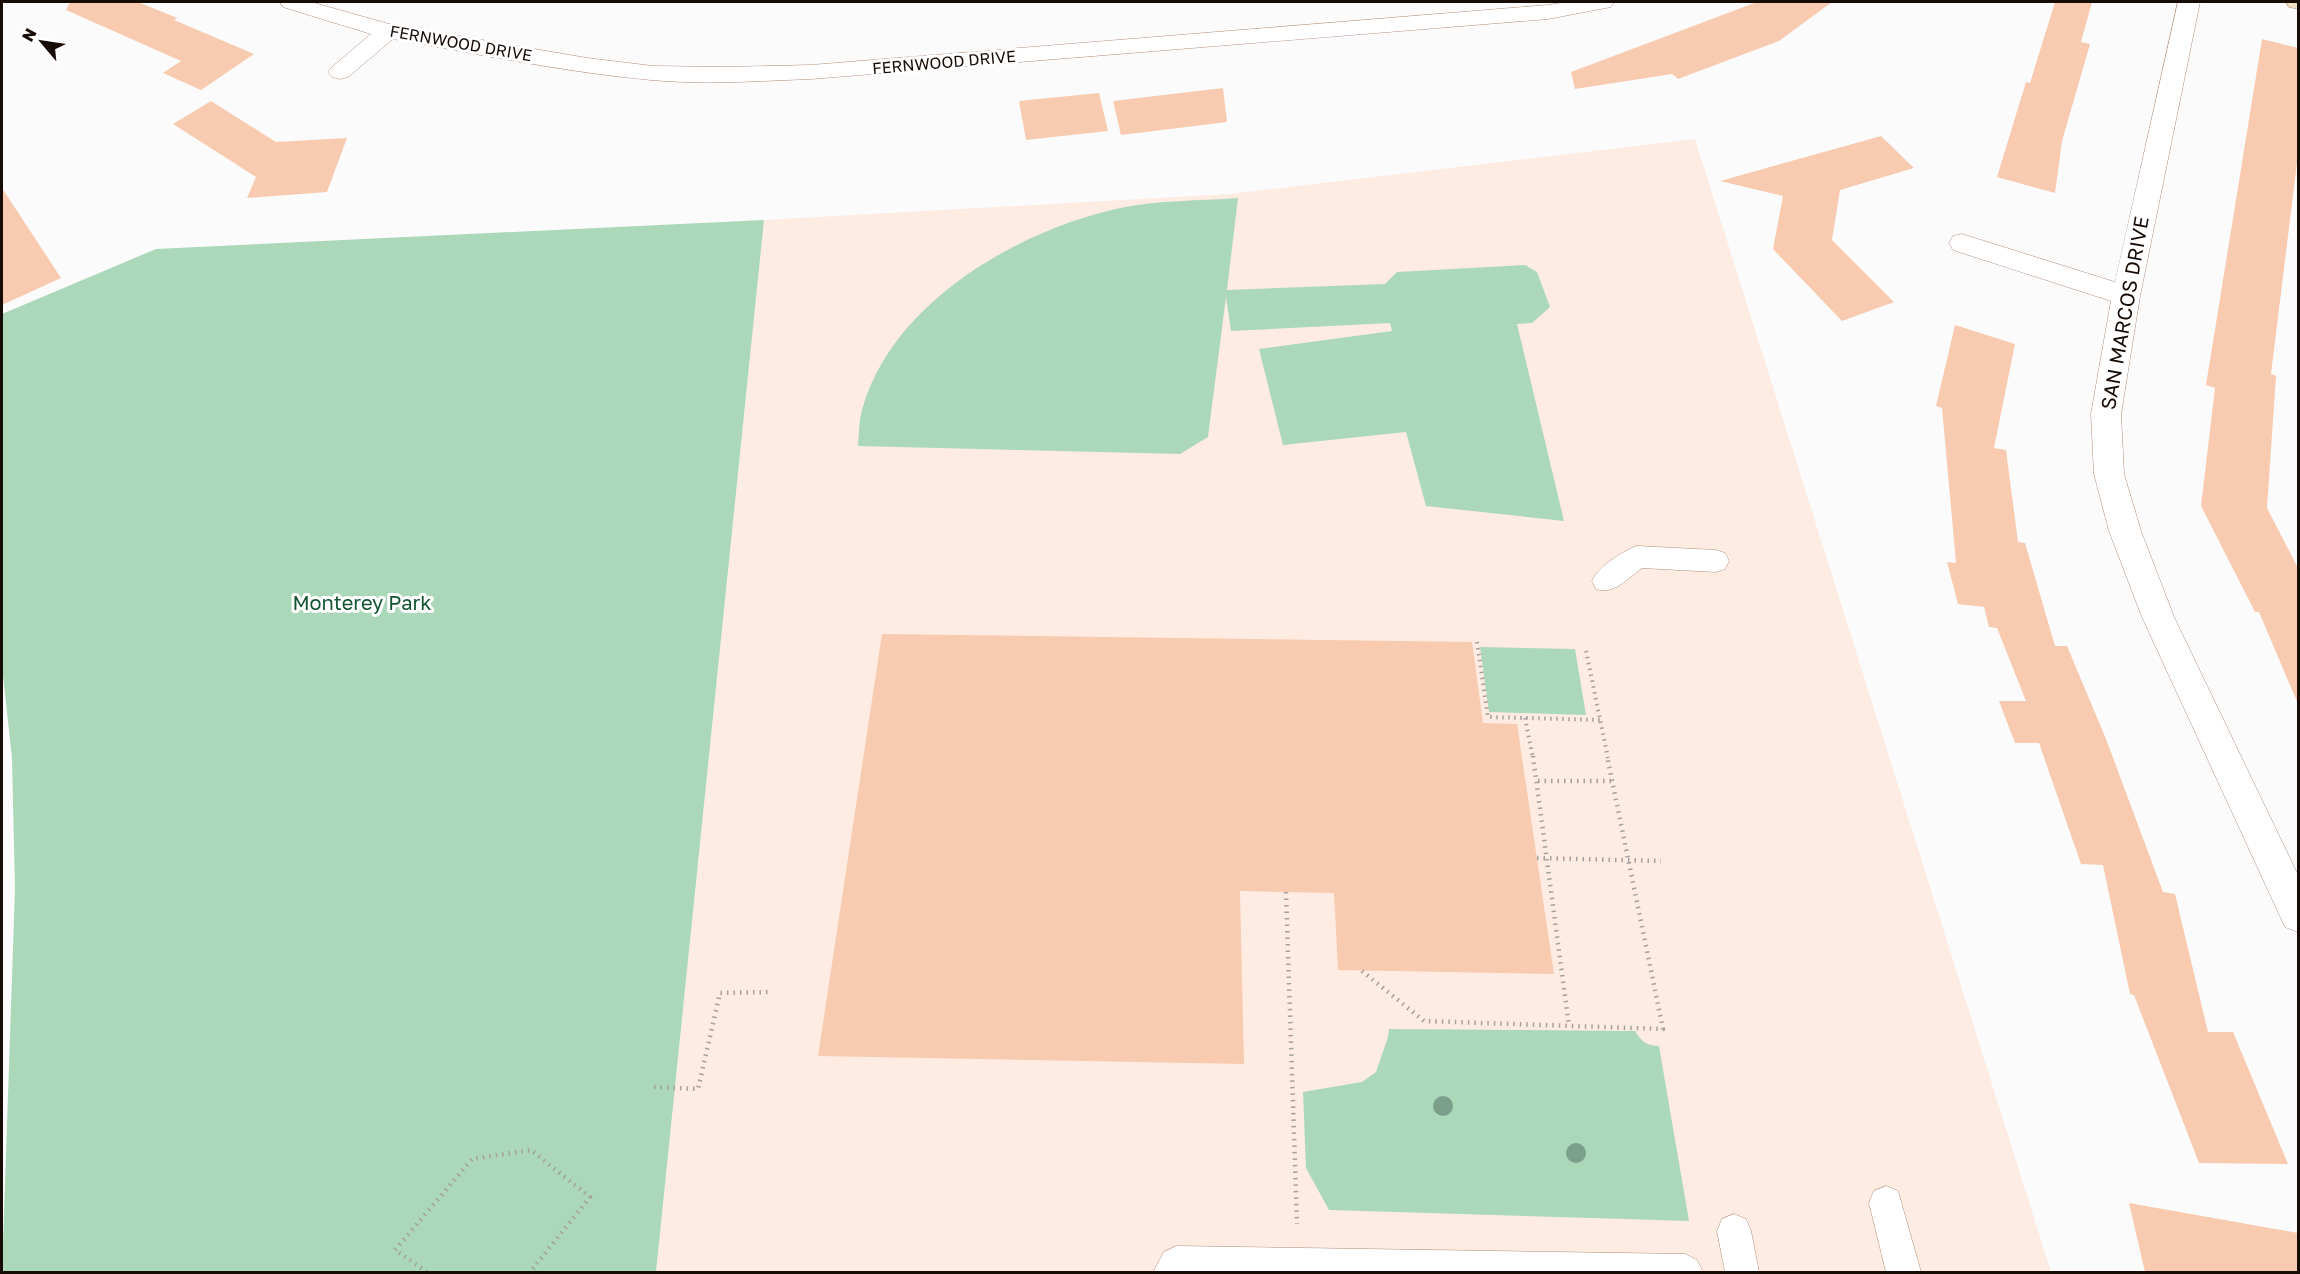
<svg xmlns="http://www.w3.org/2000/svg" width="2300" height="1274" font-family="'Golos Text',sans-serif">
<rect width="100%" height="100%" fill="#fbfbfb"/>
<polygon fill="#feece2" points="1695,139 2051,1272 656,1272 764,220 1229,194"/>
<g fill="#abd8b9">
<path d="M 1238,198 L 1227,290 L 1385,284 L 1397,272 L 1525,265 L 1537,272 L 1550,307 L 1532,323 L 1517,324 L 1564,521 L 1426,506 L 1406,432 L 1283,445 L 1259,349 L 1392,331 L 1390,323 L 1231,331 L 1226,297 L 1208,437 L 1180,454 L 858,446 C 859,434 859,421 862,410 C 891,303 1018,230 1120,208 C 1158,200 1199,201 1238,198 Z"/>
<polygon points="764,220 656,1272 2,1272 15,889 12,758 2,666 2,314 156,249"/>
<polygon points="1480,647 1575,649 1586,715 1489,712"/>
<path d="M 1389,1029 L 1635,1031 C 1641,1041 1647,1046 1659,1046 L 1689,1221 L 1329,1210 L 1306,1168 L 1303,1092 L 1362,1082 L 1376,1072 L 1388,1037 Z"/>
</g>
<g fill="#f8cbb0">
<polygon points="70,2 138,2 177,18 174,20 254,54 201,90 163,73 181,61 66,10"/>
<polygon points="1757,2 1832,2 1779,41 1678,79 1672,74 1575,89 1571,72"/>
<polygon points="2055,2 2092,2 2081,42 2090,44 2062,141 2055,193 1997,177 2026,82 2030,83"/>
<polygon points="2262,39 2298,48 2298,155 2271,374 2276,376 2267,508 2298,568 2298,704 2259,612 2255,612 2201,506 2215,388 2206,385"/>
<polygon points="1223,88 1227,122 1121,135 1113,101"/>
<polygon points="1099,93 1108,131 1026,140 1019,101"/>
<polygon points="211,101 276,142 347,138 327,192 247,198 256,177 173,124"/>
<polygon points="1881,136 1914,168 1840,190 1832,240 1894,302 1842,321 1773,249 1783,196 1720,181"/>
<polygon points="2,188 61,278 2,305"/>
<polygon points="1955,325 2015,344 1994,448 2006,450 2018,542 2025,543 2055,646 2067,646 2106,739 2163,892 2175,894 2208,1032 2233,1032 2288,1164 2199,1163 2134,995 2130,994 2103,865 2081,864 2039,743 2015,743 1999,701 2026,701 1997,628 1989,627 1984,607 1958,604 1947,562 1956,563 1942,408 1936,406"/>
<polygon points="882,634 1472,642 1483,723 1517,724 1554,974 1338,970 1334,893 1240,891 1244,1064 818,1056"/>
<polygon points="2129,1203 2298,1233 2298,1272 2145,1272"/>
</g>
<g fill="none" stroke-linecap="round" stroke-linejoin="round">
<g stroke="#b08f7b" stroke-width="1">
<g id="service">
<path d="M 1637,546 L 1716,550 L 1725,553 L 1729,561 L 1725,569 L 1716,572 L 1642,568 C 1627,579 1614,595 1596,589 L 1592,581 C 1599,566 1621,552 1637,546 Z"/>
<polygon points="1886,1186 1898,1191 1921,1272 1886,1272 1869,1203 1874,1191"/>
<polygon points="1734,1214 1746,1219 1751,1231 1759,1272 1725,1272 1717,1231 1722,1219"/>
<polygon points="1176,1246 1685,1254 1697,1260 1703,1272 1153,1272 1164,1252"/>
</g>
</g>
<g stroke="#b08f7b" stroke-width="1">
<g id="minor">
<path d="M 280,2 L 311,2 L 389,24 L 587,58 L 653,66 L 727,67 L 811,65 L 1548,5 L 1568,2 L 1614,2 L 1611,7 L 1548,19 L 811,79 C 758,81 704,85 651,80 C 564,72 478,54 393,39 L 348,77 L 340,79 L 332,77 L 328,72 L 332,67 L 371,34 L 283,7 Z"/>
<polygon points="2178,2 2200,2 2140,296 2121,414 2124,474 2141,531 2174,617 2298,875 2298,932 2285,927 2142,617 2109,531 2094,474 2091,414 2111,301 1953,250 1949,243 1953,236 1962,234 2115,282"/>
</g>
</g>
<g stroke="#b08f7b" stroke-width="1">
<polygon id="secondary" points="2286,2 2298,2 2298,9 2289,7"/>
</g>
<g stroke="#a4a09d" stroke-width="4" stroke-dasharray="1.5 4.5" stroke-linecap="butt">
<polyline points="1477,642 1488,717 1600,720"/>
<polyline points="1586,651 1608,758"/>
<polyline points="1525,718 1533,758"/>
</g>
<g stroke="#a4a09d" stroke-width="4.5" stroke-dasharray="1.5 5" stroke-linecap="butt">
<polyline points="1533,756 1569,1026"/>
<polyline points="1538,781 1613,781"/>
<polyline points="1537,858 1661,861"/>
<polyline points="1286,892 1297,1224"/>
<polyline points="1362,971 1424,1021 1663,1029 1607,756"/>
<polyline points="654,1087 698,1089 720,993 772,992"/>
<polyline points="427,1272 395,1250 472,1159 531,1150 590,1197 530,1272"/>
</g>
<use href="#service" fill="#fff" fill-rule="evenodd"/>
<use href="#minor" fill="#fff" fill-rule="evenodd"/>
<use href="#secondary" fill="#f4dfc2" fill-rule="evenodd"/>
</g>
<g fill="#7c9f8c">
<circle cx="1443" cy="1106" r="10"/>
<circle cx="1576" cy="1153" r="10"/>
</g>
<g text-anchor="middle" stroke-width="6" stroke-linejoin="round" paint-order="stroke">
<g font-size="16" fill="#170b05" stroke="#fff">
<text transform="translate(461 43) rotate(10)" y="6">FERNWOOD DRIVE</text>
<text transform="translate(944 62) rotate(-5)" y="6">FERNWOOD DRIVE</text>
</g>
<g font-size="20" fill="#170b05" stroke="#fff">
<text transform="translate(2125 313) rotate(-80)" y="7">SAN MARCOS DRIVE</text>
</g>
<g font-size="20" fill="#145431" stroke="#fff">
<text x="362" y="610">Monterey Park</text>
</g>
</g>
<rect width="2300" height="1274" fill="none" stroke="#170b05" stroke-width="6"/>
<g transform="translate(42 42) rotate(299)" stroke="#ffffff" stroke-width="4.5" paint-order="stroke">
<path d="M0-4.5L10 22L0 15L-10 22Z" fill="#170b05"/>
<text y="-9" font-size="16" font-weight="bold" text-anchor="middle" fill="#170b05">N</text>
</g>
</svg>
